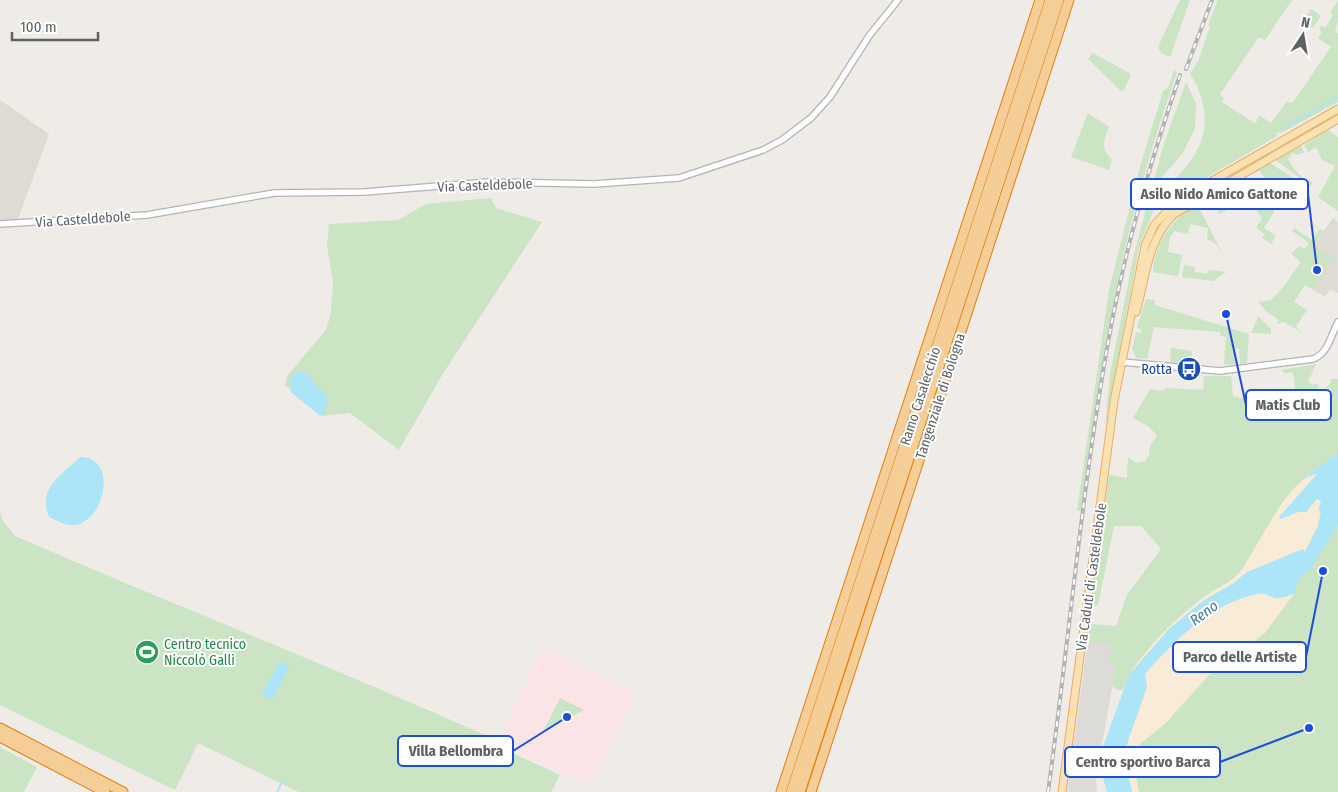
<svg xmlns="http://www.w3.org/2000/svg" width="1338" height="792" font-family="'Fira Sans Condensed',sans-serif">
<rect width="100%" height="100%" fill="#efebe6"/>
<polygon fill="#dddbd8" points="1090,624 1116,627 1108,664 1116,665 1096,779 1097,792 1067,792"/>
<g fill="#dedbd4">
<polygon points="0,100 49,134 18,219 0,221"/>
<polygon points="1333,218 1338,222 1338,293 1330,289 1325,297 1291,276"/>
</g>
<polygon fill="#fae4e5" points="541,648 635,691 592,786 498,744"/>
<g fill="#cae4c4">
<polygon points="1180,0 1190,0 1170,57 1161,53 1158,47"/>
<path d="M 1218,0 L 1292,0 L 1265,40 L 1259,37 L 1220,94 L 1224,98 L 1222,102 L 1253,122 L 1256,123 L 1259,115 L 1271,123 L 1287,101 L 1291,103 L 1294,101 L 1330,48 L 1334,46 L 1331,47 L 1318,38 L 1322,32 L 1319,29 L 1321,26 L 1325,28 L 1333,15 L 1330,12 L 1338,1 L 1338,21 L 1335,32 L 1338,33 L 1338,102 L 1283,132 L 1276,133 L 1277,136 L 1182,192 L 1175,193 L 1171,189 L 1171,184 C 1178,175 1187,167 1193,157 C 1211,131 1207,99 1190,74 L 1199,59 L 1210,26 L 1208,25 Z"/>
<polygon points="1311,9 1321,16 1313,28 1303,20"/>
<polygon points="1093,53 1131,74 1124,90 1121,91 1088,59"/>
<path d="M 1174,70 L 1177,72 C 1160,122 1144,173 1131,224 C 1107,319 1094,415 1081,511 L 1077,511 L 1109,290 L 1140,167 L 1163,91 L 1168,88 Z"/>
<polygon points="1186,82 1196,104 1195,128 1183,153 1161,178 1157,188 1153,211 1139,248 1105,427 1110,374 1134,254 1163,147"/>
<path d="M 1088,113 L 1109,127 C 1103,141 1101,149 1112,160 L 1109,170 L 1071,157 Z"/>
<polygon points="1328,130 1338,137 1338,211 1318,197 1335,166 1322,160 1316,147 1308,152 1304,145"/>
<path d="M 1301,146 L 1304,152 L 1298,155 L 1292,153 L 1288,159 C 1294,169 1301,180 1312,182 L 1311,186 L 1275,160 Z"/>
<polygon points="1270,163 1310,189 1292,177 1272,205 1276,208 1264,228 1276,236 1271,244 1262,238 1265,234 1256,228 1262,218 1251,203 1235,211 1241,202 1276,187 1272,179 1262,184 1260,180 1264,177 1259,170"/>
<polygon points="1233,192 1238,201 1233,207 1219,214 1214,203"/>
<polygon points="491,198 496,208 542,222 442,375 399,450 350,413 322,416 285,385 287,376 326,330 331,313 333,281 327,246 329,224 398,220 426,204"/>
<path d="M 1198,205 L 1225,259 L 1217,245 L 1207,239 L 1208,228 L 1190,224 L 1188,234 L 1175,231 L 1170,237 L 1168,252 L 1182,255 L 1178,276 L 1153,272 C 1154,245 1173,215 1198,205 Z"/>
<polygon points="1294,228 1312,240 1320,229 1323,231 1313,245 1332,258 1312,289 1305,285 1294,302 1307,310 1296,326 1301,332 1284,322 1276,324 1279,320 1267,312 1258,302 1271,300 1281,290 1301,262 1291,254 1299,246 1304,249 1309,243 1292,231"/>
<polygon points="1184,265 1195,267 1195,272 1207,274 1208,270 1226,272 1213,281 1182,277"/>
<polygon points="1146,299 1155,300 1155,305 1249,334 1247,363 1240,364 1239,348 1235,350 1238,364 1224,365 1226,337 1221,336 1220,332 1154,327 1147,359 1136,358 1132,349 1136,332 1141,333 1141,329 1137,328"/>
<polygon points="1258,316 1271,329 1271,334 1251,333"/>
<polygon points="1171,348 1192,351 1191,364 1170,362"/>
<polygon points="1316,364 1308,382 1313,385 1317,383 1319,387 1314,390 1320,401 1326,398 1323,393 1327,392 1325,388 1330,384 1332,379 1338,379 1338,454 1305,476 1318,473 1297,550 1282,556 1129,675 1123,690 1117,690 1112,686 1116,666 1108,664 1112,644 1088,641 1090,624 1116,626 1127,595 1161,549 1141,526 1114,526 1098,605 1092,607 1109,475 1127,478 1128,457 1137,463 1145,461 1149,455 1150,446 1157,435 1148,426 1133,418 1150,389 1163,391 1166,388 1203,390 1204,376 1231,376 1233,396 1240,398 1260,398 1263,419 1298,410 1293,373 1285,373 1281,370"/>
<path d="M 0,512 L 3,521 L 15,536 C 174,605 335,668 494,739 L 492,743 L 495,745 L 560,775 L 551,792 L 299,792 L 198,743 L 175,790 L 0,705 Z"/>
<polygon points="1338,525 1338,792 1132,792 1124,768 1233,600 1294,594 1298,580 1307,572"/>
<polygon points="560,698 584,710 543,732"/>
<polygon points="0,747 37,767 24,792 0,792"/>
</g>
<g fill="#f8ebd8">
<path d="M 1318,473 L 1280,519 L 1298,512 L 1306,512 L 1317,499 L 1321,502 L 1318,511 L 1321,511 L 1318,526 L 1305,552 L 1297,550 L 1264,567 L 1247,572 L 1234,583 L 1203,601 L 1169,629 L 1129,675 C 1149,644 1176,618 1205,596 C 1218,587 1233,582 1242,569 C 1258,547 1289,476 1318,473 Z"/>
<path d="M 1260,593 L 1276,598 L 1294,594 L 1265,633 L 1208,676 L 1166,723 L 1140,744 L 1134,765 L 1139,792 L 1132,792 L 1124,760 L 1128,741 L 1147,687 L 1145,674 C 1165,652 1207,610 1233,600 C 1242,597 1251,595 1260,593 Z"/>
</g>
<g fill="#ace4f8">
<polygon points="297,372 305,372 327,397 328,402 324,414 319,415 291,392 289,381"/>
<path d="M 1338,454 L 1338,525 L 1310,569 L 1298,580 L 1294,594 C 1288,595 1281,599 1275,598 C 1268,596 1265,592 1257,594 C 1212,603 1175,640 1145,674 L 1147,687 L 1128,741 L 1124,760 L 1132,792 L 1107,792 L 1103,778 L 1103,747 L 1129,675 L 1169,629 L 1203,601 L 1234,583 L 1247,572 L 1303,549 L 1305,552 L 1318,526 L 1321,511 L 1318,511 L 1321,501 L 1317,499 L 1306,512 L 1298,512 L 1280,519 L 1279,517 L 1318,473 L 1303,478 Z"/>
<path d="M 80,457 C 117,457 106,515 79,524 C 69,528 58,521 49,517 C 37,488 62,475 80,457 Z"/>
<polygon points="280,661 290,667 272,700 262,694"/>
</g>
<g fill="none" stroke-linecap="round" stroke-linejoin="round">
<g stroke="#ace4f8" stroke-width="2">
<polyline points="1284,128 1338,97"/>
<polyline points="277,792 283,780"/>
</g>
<g stroke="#b1b4b7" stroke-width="8">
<g id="minor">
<polyline points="0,224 147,215 274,193 364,192 489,182 594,184 679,178 763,150 782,140 811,118 830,97 869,36 898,0"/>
<path d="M 1122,362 L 1220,371 L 1313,359 C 1328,354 1331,335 1338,322"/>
</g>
</g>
<g stroke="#e7ae67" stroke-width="9">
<g id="major">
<path d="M 1136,312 C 1146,278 1147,240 1174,214 L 1338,119"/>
<polyline points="1062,792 1114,401 1145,246 1154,225 1177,201 1338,109"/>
</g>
</g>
<g stroke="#e37f12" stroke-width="11">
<g id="highway">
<polyline points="0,728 123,792"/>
<polyline points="0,737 105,792"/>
<polyline points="781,792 1040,0"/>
<polyline points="791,792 1050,0"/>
<polyline points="800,792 1059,0"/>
<polyline points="811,792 1069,0"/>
</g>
</g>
<use href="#minor" stroke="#fff" stroke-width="5.5"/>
<use href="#major" stroke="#f9e1b1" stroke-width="7"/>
<use href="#highway" stroke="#f5cd97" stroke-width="9"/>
<g stroke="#b2b3b3" stroke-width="4">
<g id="rail">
<polyline points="1186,69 1212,0"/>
<path d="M 1048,792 C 1070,634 1083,472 1113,316 C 1129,234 1153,154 1180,75"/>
</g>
</g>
<use href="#rail" stroke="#fff" stroke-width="2" stroke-dasharray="5.5" stroke-linecap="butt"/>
</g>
<defs>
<g id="bus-disc" transform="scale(1.25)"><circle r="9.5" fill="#1a4fb4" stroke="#fff"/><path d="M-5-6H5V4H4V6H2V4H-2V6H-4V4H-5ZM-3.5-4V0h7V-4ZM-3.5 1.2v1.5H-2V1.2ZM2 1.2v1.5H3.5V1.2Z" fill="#fff"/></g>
<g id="stadium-disc" transform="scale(1.25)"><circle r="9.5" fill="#2e9e5b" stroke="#fff"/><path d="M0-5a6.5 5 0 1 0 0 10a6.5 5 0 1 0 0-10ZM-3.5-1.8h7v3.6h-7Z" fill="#fff"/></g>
</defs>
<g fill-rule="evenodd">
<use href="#bus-disc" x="1189" y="369"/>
<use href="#stadium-disc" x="147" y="652"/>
</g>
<g text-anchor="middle" stroke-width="4" stroke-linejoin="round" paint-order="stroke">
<g font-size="14" fill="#5d6265" stroke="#fff">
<text transform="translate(485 185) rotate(-2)" y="5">Via Casteldebole</text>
<text transform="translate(83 219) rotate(-4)" y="5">Via Casteldebole</text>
<text transform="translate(920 396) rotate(-72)" y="5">Ramo Casalecchio</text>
<text transform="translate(940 396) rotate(-72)" y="5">Tangenziale di Bologna</text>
<text transform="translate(1091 577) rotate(-82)" y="5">Via Caduti di Casteldebole</text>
</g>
<g font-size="14" fill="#164399" stroke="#fff" text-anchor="end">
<text x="1172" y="374">Rotta</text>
</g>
<g font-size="14" fill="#27864d" stroke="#fff" text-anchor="start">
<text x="164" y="649">Centro tecnico<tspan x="164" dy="16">Niccolò Galli</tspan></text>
</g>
<g font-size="15" font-style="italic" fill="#437b99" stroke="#fff">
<text transform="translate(1204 613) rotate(-37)" y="5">Reno</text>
</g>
</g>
<path fill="none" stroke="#1d4ed8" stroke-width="2" d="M1317 270L1308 194M1226 314L1246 405M1323 571L1306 657M567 717L513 751M1309 728L1220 762"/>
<g fill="#1d4ed8" stroke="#fff" stroke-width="2">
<circle cx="1317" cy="270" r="5"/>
<circle cx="1226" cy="314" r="5"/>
<circle cx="1323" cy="571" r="5"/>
<circle cx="567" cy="717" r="5"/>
<circle cx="1309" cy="728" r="5"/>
</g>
<g fill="#fff" stroke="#1d4ed8" stroke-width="2">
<rect x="1131" y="179" width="177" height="30" rx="5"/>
<rect x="1246" y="390" width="85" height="30" rx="5"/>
<rect x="1173" y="642" width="133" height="30" rx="5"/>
<rect x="398" y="736" width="115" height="30" rx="5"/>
<rect x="1065" y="747" width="155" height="30" rx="5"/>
</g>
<g font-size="15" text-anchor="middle" font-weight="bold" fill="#5d6265">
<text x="1219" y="199">Asilo Nido Amico Gattone</text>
<text x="1288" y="410">Matis Club</text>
<text x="1240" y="662">Parco delle Artiste</text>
<text x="456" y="756">Villa Bellombra</text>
<text x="1143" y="767">Centro sportivo Barca</text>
</g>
<g transform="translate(1303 35) rotate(12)" stroke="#ffffff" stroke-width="4" paint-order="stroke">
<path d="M0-4L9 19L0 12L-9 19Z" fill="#5d6265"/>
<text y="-8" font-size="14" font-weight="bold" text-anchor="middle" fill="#5d6265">N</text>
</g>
<path d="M12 32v8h86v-8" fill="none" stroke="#5d6265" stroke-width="2.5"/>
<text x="20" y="32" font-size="15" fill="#5d6265" stroke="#ffffff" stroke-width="4" paint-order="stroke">100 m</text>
</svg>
